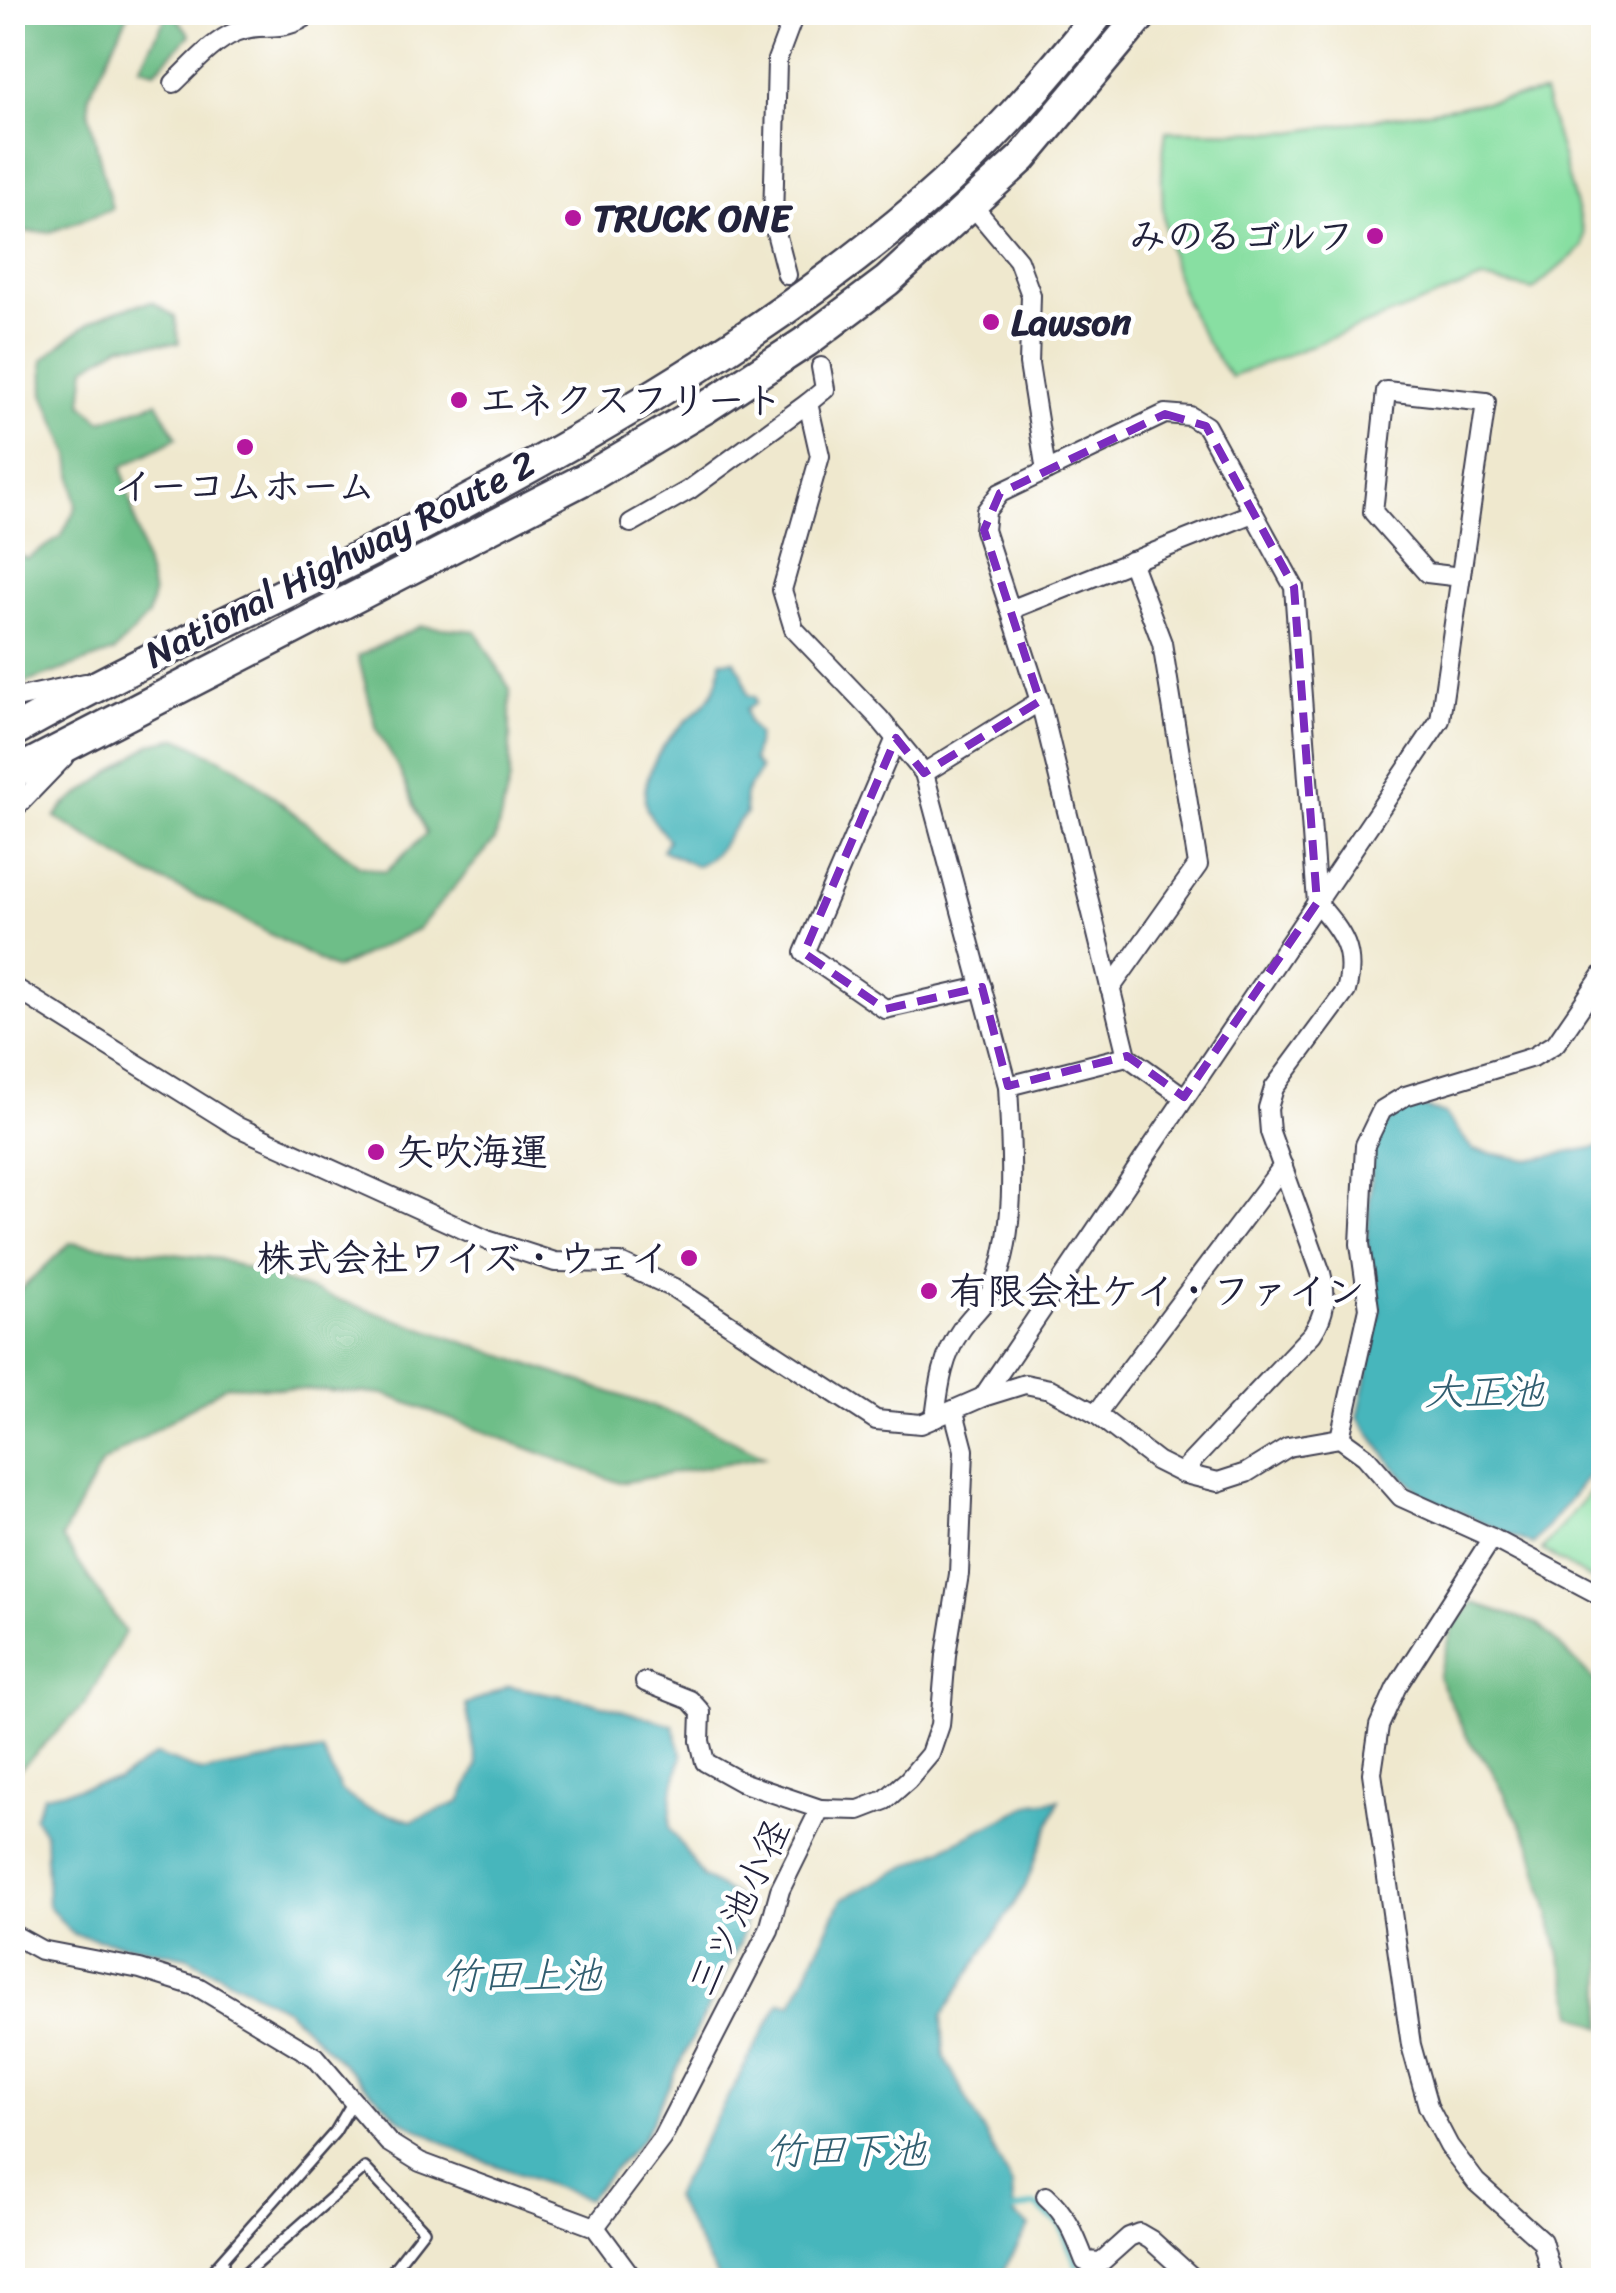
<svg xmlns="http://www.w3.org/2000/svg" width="1616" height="2293" font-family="Sriracha,'Klee One',sans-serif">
<rect width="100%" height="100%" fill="#fff"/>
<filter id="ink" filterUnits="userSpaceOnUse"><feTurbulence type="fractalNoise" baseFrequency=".01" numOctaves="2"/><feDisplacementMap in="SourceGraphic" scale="20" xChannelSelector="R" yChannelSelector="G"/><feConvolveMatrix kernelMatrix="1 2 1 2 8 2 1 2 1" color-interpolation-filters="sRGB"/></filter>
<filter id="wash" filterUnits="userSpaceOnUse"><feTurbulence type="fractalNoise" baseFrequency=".0048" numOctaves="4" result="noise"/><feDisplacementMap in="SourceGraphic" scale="40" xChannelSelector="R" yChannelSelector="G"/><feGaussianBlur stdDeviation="2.25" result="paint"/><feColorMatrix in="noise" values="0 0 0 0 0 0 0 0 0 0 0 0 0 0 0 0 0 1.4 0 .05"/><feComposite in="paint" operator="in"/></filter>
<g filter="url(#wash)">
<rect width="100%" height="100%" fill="#efe8ce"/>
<g fill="#88dfa2" stroke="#55806e" stroke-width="2.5">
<path d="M 1544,93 L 1584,234 L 1583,247 L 1533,290 L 1482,279 L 1231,377 C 1174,305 1152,221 1166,131 L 1293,132 Z"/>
<polygon points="1603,1476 1604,1581 1600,1585 1542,1550"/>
</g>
<g fill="#6ebe88" stroke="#487062" stroke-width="2.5">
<polygon points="12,13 129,13 89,95 89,114 112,209 50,232 13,232"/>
<polygon points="168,13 177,13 176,16 190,35 155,71 140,67"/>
<path d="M 153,302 L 175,317 L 179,343 L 122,345 L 86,367 L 82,403 L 101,421 L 157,402 L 177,438 L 122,467 L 153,594 L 148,616 L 114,652 L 13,687 L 13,552 L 27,559 L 61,537 L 76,507 L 70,455 L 44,394 L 43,360 C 82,326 101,310 153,302 Z"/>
<polygon points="421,626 476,631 510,689 510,780 495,840 418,929 335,969 218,906 149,875 55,817 65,805 151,744 178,738 237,767 359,866 386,872 426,834 399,769 377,730 358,656"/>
<polygon points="70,1243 219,1259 689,1419 764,1456 620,1483 384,1394 227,1385 102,1463 62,1538 125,1632 85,1704 13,1776 13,1297"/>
<polygon points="1474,1603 1538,1624 1603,1689 1603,2028 1575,2014 1531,1844 1490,1767 1469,1741 1438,1677 1454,1624"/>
</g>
<g fill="#46b6bc" stroke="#346c7c" stroke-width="2.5">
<path d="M 734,660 L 742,673 L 748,695 L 755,697 L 756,703 L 746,709 L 748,721 L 758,735 L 753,760 L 760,769 C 751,793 741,781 746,814 C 722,835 728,851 696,866 L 662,850 L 668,840 C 662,830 649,818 646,807 C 640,781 659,748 677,730 C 701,705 718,701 721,661 Z"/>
<polygon points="1419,1106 1445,1114 1473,1150 1529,1160 1603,1146 1603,1458 1533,1545 1422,1495 1395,1468 1358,1417 1380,1312 1367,1241 1373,1142 1396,1113"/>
<polygon points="508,1686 589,1701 673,1725 682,1756 672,1793 670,1828 703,1877 749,1904 740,1943 643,2138 587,2199 465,2154 400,2119 287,2010 187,1957 72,1934 48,1905 45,1834 34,1817 44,1795 118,1780 156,1755 202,1772 322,1751 341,1791 364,1807 412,1821 460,1802 477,1766 466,1705"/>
<polygon points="1059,1800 1025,1887 942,2016 944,2056 1012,2185 1014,2215 1029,2226 998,2280 719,2280 673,2197 780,2002 792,2004 842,1899 1034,1803"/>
</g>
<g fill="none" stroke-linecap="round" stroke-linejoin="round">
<polyline stroke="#46b6bc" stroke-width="6" points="1008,2212 1035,2205 1060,2224 1083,2280"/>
</g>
</g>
<g filter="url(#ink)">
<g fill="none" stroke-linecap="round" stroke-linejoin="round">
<g stroke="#414051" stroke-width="14">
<g id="service">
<polyline points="204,2280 335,2132 352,2103"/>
<polyline points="221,2280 223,2262"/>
<polyline points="238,2280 365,2168 424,2230 385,2280"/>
</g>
</g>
<g stroke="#414051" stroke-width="22">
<g id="minor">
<path d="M 174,83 C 192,66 213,41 236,32 C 264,20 281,36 313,12"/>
<polyline points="972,205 1018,260 1031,295 1029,364 1046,471"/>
<polyline points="787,275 773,221 777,60 795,12"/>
<path d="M 821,367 L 825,389 L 808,403 L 820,456 L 782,590 L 794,629 L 879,718 L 924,773 L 1008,1086 C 1011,1148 1018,1229 994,1286 C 987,1303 971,1315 961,1330 C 942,1357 939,1387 935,1418"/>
<polyline points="631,523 689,490 808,403"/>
<polyline points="1010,610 1253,513"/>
<polyline points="12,699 85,683"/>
<polyline points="896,738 804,953 885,1009 982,987"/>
<polyline points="924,773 1040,701"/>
<polyline points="12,811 64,757"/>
<polyline points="12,986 238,1127 487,1240 555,1262 620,1263 674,1288 876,1420 921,1424 983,1397 1025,1384 1050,1389 1096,1414 1157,1461 1181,1473 1218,1482 1246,1473 1288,1447 1340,1438 1365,1456 1401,1497 1492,1538 1604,1597"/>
<polyline points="1110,989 1198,865 1162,643 1131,561"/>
<polyline points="1008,1086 1127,1056"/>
<polyline points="983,1397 1440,720 1486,402 1386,391 1373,512 1427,573 1461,577"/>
<polyline points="1096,1414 1283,1166"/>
<polyline points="1340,1438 1369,1308 1360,1244 1365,1145 1382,1110 1405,1096 1533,1057 1556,1043 1604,973"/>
<path d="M 1181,1473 L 1312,1334 C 1326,1313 1327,1297 1321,1273 L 1270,1132 L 1268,1108 L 1274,1088 L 1346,991 C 1357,950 1342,933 1317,903 L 1294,587 L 1206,426 L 1190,416 L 1165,414 L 1000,493 L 986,511 L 984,530 L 1040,701 L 1127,1056 L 1184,1097"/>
<polyline points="1492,1538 1396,1688 1379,1726 1372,1773 1411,2045 1428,2106 1449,2146 1476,2182 1542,2241 1553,2280"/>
<polyline points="645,1682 690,1700 701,1712 700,1741 705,1762 741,1782 820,1809"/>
<polyline points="12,1934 41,1950 140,1969 198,1987 315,2057 388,2142 420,2162 595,2227"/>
<path d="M 1046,2196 C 1067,2215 1075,2235 1085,2261 L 1101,2262 L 1129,2237 L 1139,2233 L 1151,2240 L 1195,2280"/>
<polyline points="595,2227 662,2138 769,1930 780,1890 820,1809 859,1810 885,1800 908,1780 930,1754 940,1725 946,1655 959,1574 964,1450 954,1412"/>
<polyline points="595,2227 634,2280"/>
</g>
</g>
<g stroke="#414051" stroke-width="35">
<g id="trunk">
<path d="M 12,732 C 146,656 288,595 424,524 C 597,433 770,333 919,206 C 986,149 1045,81 1100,12"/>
<polyline points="12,774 594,474 705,408 807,341 887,281 1022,158 1144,12"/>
</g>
</g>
<use href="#service" stroke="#fff" stroke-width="9"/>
<use href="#minor" stroke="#fff" stroke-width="18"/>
<use href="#trunk" stroke="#fff" stroke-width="30"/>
</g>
</g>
<path fill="none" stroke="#7b2cbf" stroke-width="8" stroke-dasharray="20 12" stroke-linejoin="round" d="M 1165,414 L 1206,426 L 1294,587 L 1317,903 L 1184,1097 L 1127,1056 L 1008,1086 L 982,987 L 885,1009 L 804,953 L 896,738 L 924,773 L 1040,701 L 984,530 L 1000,493 Z"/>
<g fill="#b5179e" stroke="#fff" stroke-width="4">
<circle cx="573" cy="218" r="10"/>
<circle cx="1375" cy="236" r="10"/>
<circle cx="991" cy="322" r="10"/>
<circle cx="459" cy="400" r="10"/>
<circle cx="245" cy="447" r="10"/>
<circle cx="376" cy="1152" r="10"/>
<circle cx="689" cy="1258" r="10"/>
<circle cx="929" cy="1291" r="10"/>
</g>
<g text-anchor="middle" stroke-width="9" stroke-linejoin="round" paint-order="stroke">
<g font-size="38" font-weight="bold" fill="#22223b" stroke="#fff" text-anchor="start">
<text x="593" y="231">TRUCK ONE</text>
<text x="1355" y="249" text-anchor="end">みのるゴルフ</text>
<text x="1011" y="335">Lawson</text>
<text x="479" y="413">エネクスフリート</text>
<text x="245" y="499" text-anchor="middle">イーコムホーム</text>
<text x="396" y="1165">矢吹海運</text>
<text x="669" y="1271" text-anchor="end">株式会社ワイズ・ウェイ</text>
<text x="949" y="1304">有限会社ケイ・ファイン</text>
</g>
<g font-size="38" fill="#22223b" stroke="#fff">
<text transform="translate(340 559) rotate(-27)" y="13">National Highway Route 2</text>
<text transform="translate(739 1907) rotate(-65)" y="13">三ツ池小径</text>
</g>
<g font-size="40" font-style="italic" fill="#305d6f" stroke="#fff">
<text x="1484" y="1405">大正池</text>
<text x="522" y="1989">竹田上池</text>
<text x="846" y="2164">竹田下池</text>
</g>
</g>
<rect width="1616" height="2293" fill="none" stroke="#fff" stroke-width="50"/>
</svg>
